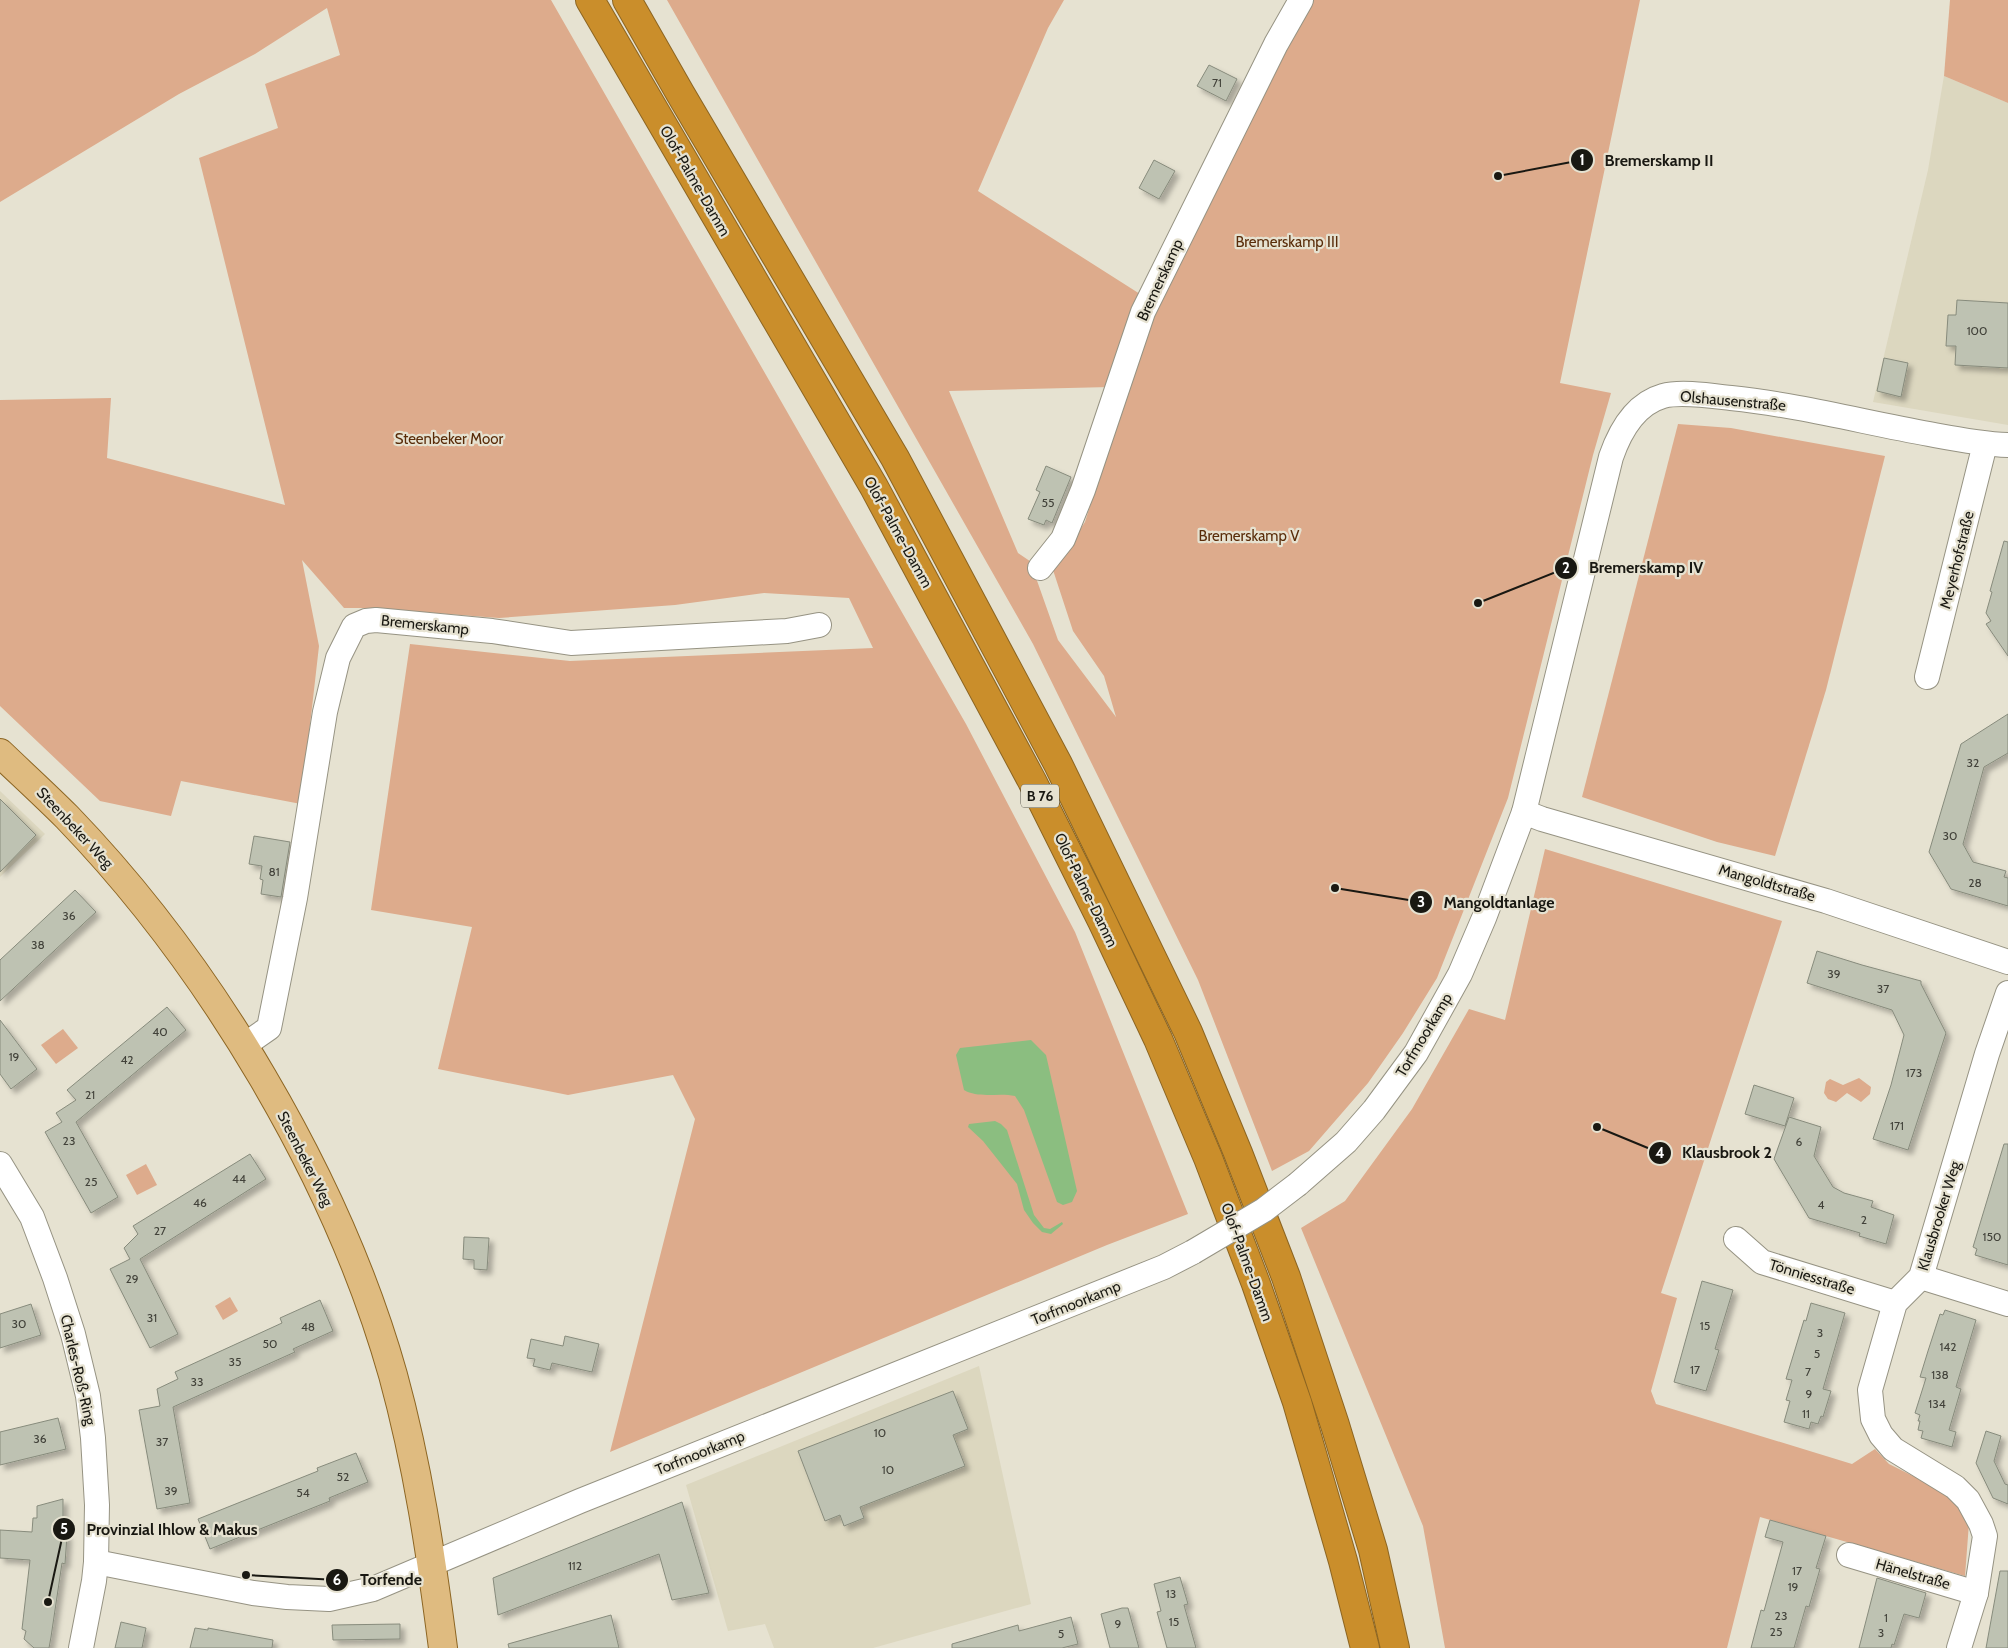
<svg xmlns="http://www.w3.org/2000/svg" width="2008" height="1648" font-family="Cabin,sans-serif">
<defs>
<filter id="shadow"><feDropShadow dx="4.5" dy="4.5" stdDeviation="2.5" flood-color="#0004"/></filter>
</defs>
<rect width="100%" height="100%" fill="#e6e2d1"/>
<g fill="#dcd7bf">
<polygon points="1944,76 2008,103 2008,425 1873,402 1928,170"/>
<polygon points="0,791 45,834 0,877"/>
<polygon points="979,1366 1031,1604 873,1648 774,1648 765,1624 728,1631 686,1485"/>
</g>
<g fill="#ddab8c">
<polygon points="0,0 551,0 966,724 1075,932 1188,1214 1107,1245 610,1452 695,1119 673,1075 568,1095 438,1069 472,927 371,910 410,644 570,661 873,648 849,598 764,593 675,605 499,618 371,608 344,608 302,560 319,646 301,804 181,781 171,816 100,801 0,706 0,400 111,398 107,458 285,505 199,158 278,128 265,84 340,55 327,8 255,54 179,94 0,202"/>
<polygon points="667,0 1064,0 1048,28 978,191 1140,294 1110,387 949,391 1018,553 1040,568 1035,575 1058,640 1116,717 1104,676 1073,631 1053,570 1085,522 1152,305 1308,0 1640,0 1560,383 1611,393 1593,455 1508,798 1437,978 1403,1033 1368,1083 1309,1151 1272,1171 1198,980 1033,644"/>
<polygon points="1950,0 2008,0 2008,103 1944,76"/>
<polygon points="1678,424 1731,428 1885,456 1826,690 1775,856 1717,842 1582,797"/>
<polygon points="1545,849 1782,921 1661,1293 1677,1298 1651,1391 1656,1404 1852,1464 1875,1449 1889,1464 1937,1488 1962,1509 1969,1523 1965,1576 1760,1517 1727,1648 1445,1648 1423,1526 1301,1228 1345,1201 1412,1109 1469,1009 1505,1020"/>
<polygon points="63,1029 78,1048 56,1064 41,1045"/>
<polygon points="1859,1078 1871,1087 1870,1094 1861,1102 1847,1093 1836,1102 1828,1099 1824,1093 1826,1082 1830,1079 1843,1085"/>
<polygon points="146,1164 157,1185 137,1195 126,1175"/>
<polygon points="230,1297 238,1311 223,1320 215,1306"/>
</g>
<g fill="#8bbe80">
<path d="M 1031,1040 L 1046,1055 L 1077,1191 L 1072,1202 L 1063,1205 L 1057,1202 L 1024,1110 L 1015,1096 C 999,1092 979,1099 964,1090 L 956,1055 L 960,1048 Z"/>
<polygon points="995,1121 1001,1124 1007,1130 1034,1215 1044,1228 1050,1229 1062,1222 1063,1224 1051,1234 1042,1232 1033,1223 1024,1210 1017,1184 983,1141 968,1127 969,1124"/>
</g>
<g fill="#bec2b2" stroke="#878b7c" filter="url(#shadow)">
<polygon points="1209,65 1237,79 1226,101 1197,86"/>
<polygon points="1154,160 1175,171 1159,199 1139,188"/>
<polygon points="1957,300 2008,303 2008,368 1955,365 1956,346 1946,346 1948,315 1956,315"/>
<polygon points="1884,358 1908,363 1901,397 1877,391"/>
<polygon points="1046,466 1071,477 1052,523 1046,520 1044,525 1028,519 1040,492 1036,490"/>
<polygon points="2004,541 2008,542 2008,656 1986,624 1991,621 1986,613 1992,592 1990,591"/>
<polygon points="2008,714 2008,753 1984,767 1963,844 1973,862 2006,871 2004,877 2008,878 2008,906 1951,889 1929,852 1961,744"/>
<polygon points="0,799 36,835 0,872"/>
<polygon points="254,836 290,842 281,897 261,894 263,880 260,879 262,866 249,864"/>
<polygon points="75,890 96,912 0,1001 0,960"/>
<polygon points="1817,951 1862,965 1921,981 1921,984 1946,1033 1908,1150 1873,1139 1891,1085 1904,1035 1892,1010 1807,983"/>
<polygon points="167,1007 186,1030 76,1122 118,1197 91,1213 45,1132 62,1122 56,1113 76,1100 67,1090"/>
<polygon points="0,1020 37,1069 11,1089 0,1074"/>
<polygon points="1754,1085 1794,1098 1785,1126 1745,1114"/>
<polygon points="1789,1117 1821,1127 1814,1156 1833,1187 1844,1193 1873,1201 1871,1207 1894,1215 1886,1244 1859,1236 1860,1233 1809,1218 1774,1159"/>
<polygon points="2004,1144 2008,1144 2008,1265 1975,1255 1977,1249 1973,1247"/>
<polygon points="250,1154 266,1179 140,1259 178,1334 150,1348 110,1269 130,1259 124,1248 138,1234 133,1226"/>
<polygon points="464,1237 489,1238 487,1270 474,1269 474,1260 463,1259"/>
<polygon points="1702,1281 1733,1290 1715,1349 1719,1350 1706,1391 1674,1382"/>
<polygon points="320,1300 333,1331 293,1349 295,1352 173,1407 190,1503 157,1509 139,1410 160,1406 157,1389 178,1379 175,1372 282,1323 280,1318"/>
<polygon points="1811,1303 1845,1313 1823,1389 1831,1391 1823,1417 1821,1416 1818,1424 1811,1422 1809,1429 1784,1422 1790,1401 1786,1400 1792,1380 1786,1379 1804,1320 1806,1321"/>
<polygon points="31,1304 41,1335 0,1348 0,1314"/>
<polygon points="1945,1310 1976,1320 1956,1387 1961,1389 1949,1430 1956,1432 1952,1447 1921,1438 1923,1431 1918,1430 1920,1421 1918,1421 1920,1415 1915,1413 1926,1378 1920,1377 1928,1351 1940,1314 1943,1315"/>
<polygon points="565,1336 599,1344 592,1372 552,1363 550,1370 533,1366 535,1359 527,1358 531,1339 563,1346"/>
<polygon points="953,1391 968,1429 953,1435 965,1466 860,1507 864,1518 844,1526 840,1515 825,1521 798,1451"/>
<polygon points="58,1418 66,1449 0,1465 0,1432"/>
<polygon points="1986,1431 2001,1436 1994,1461 2005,1484 2008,1485 2008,1504 1993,1498 1976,1463"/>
<polygon points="356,1453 368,1482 329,1498 330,1501 210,1549 198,1519 318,1471 317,1468"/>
<polygon points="63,1499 63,1534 67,1535 65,1564 62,1563 51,1637 49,1648 34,1648 24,1639 26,1631 22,1629 30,1560 0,1558 0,1530 32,1532 33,1518 37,1518 37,1506"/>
<polygon points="682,1502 709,1593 672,1600 659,1554 498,1615 493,1578"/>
<polygon points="1770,1520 1826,1536 1816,1568 1820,1569 1809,1607 1806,1606 1794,1648 1751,1648 1761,1610 1764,1611 1783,1542 1765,1537"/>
<polygon points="2000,1571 2008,1571 2008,1648 1986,1648"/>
<polygon points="1180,1577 1188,1604 1184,1605 1196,1648 1167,1648 1157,1612 1161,1611 1154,1584"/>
<polygon points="1877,1578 1926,1593 1919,1618 1904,1614 1894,1645 1892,1644 1891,1648 1859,1648"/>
<polygon points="1122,1608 1128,1608 1139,1648 1110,1648 1101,1614"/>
<polygon points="611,1615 619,1648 509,1648 508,1644"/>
<polygon points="1071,1617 1078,1644 1062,1648 952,1648 952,1644 1018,1625 1019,1631"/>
<polygon points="121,1622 146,1628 142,1648 115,1648"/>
<polygon points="400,1624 400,1639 333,1640 332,1625"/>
<polygon points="195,1628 208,1630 208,1628 273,1640 272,1648 190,1648"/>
</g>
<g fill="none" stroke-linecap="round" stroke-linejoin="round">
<g stroke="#969383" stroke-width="26">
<g id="minor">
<polyline points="1040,568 1063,539 1083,490 1143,312 1276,44 1301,0"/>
<polyline points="1927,677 1985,444"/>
<polyline points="1524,812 1542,819 1826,901 2008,962"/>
<polyline points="243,1046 269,1028 295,898 325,712 338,658 354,626 366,621 376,620 492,631 571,643 787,631 819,625"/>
<polyline points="0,1164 32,1217 55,1278 73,1334 88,1396 93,1438 97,1505 96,1562 94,1581 81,1648"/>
<path d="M 1298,1184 L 1346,1142 L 1374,1110 L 1416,1053 L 1460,974 L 1484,918 L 1524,812 L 1611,457 C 1620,431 1635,404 1663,396 C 1681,391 1713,396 1731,398 C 1798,405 1863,422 1929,434 C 1956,439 1981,444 2008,445"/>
<polyline points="1736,1239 1762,1262 1895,1303"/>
<polyline points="1921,1277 2008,1304"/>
<polyline points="1849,1555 1976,1593"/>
<polyline points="96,1562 253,1593 287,1597 329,1599 373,1589 580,1501 1164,1267 1193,1252"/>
<polyline points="1959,1648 1976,1593 1985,1536 1981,1524 1968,1500 1955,1487 1893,1449 1881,1435 1873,1419 1870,1390 1895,1303 1921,1277 1987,1054 2008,993"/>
</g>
</g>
<g stroke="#8c6522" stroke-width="30">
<path id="major" d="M 0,753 C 22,774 45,795 67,817 C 210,965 337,1177 393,1375 C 418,1466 431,1555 443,1648"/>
</g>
<g stroke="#8c6522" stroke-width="30">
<g id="highway">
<polyline points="590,0 874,487 1032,781 1102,921 1158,1039 1208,1158 1256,1284 1297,1402 1343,1561 1365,1648"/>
<polyline points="627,0 680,93 895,458 1058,764 1188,1032 1238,1153 1286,1277 1335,1425 1373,1550 1395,1648"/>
</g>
</g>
<use href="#minor" stroke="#fff" stroke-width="24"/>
<use href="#major" stroke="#dfbb80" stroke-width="28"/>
<use href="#highway" stroke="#ca8e2b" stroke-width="28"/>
<g stroke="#969383" stroke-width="26" stroke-linecap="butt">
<polyline id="minor-bridge" points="1193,1252 1264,1210 1298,1184"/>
</g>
<use href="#minor-bridge" stroke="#fff" stroke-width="24"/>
</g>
<g text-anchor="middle" stroke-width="4.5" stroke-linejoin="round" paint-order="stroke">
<g font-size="12" fill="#42423a">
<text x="1217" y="87">71</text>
<text x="1977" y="335">100</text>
<text x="1048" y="507">55</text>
<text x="1973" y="767">32</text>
<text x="1950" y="840">30</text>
<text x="274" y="876">81</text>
<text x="1975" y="887">28</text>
<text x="69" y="920">36</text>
<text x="38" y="949">38</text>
<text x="1834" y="978">39</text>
<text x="1883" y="993">37</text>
<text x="160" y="1036">40</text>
<text x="14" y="1061">19</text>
<text x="127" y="1064">42</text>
<text x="1914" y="1077">173</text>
<text x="90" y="1099">21</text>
<text x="1897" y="1130">171</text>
<text x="69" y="1145">23</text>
<text x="1799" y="1146">6</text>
<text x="239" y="1183">44</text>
<text x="91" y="1186">25</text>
<text x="200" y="1207">46</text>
<text x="1821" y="1209">4</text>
<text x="1864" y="1224">2</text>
<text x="160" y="1235">27</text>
<text x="1992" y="1241">150</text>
<text x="132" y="1283">29</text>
<text x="152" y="1322">31</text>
<text x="19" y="1328">30</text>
<text x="1705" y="1330">15</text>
<text x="308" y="1331">48</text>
<text x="1820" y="1337">3</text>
<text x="270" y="1348">50</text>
<text x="1948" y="1351">142</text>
<text x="1817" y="1358">5</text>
<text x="235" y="1366">35</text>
<text x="1695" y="1374">17</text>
<text x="1808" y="1376">7</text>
<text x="1940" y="1379">138</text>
<text x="197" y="1386">33</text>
<text x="1809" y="1398">9</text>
<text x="1937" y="1408">134</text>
<text x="1806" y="1418">11</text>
<text x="880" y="1437">10</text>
<text x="40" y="1443">36</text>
<text x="162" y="1446">37</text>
<text x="888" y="1474">10</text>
<text x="343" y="1481">52</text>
<text x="171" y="1495">39</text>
<text x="303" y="1497">54</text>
<text x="575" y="1570">112</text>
<text x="1797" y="1575">17</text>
<text x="1793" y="1591">19</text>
<text x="1171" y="1598">13</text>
<text x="1781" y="1620">23</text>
<text x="1886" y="1622">1</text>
<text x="1174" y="1626">15</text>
<text x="1118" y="1628">9</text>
<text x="1776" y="1636">25</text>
<text x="1881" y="1637">3</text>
<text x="1061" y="1638">5</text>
</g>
<rect fill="#e6e2d1" stroke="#56554b" stroke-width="1" x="1021" y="784.5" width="38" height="23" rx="4"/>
<g font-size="14" font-weight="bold" fill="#191812">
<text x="1040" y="801">B 76</text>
</g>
<g font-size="15" fill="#191812" stroke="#e6e2d1">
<text transform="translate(695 181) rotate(60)" y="5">Olof-Palme-Damm</text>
<text transform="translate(1160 280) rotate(-65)" y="5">Bremerskamp</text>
<text transform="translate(1733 401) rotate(5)" y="5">Olshausenstraße</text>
<text transform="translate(898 532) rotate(61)" y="5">Olof-Palme-Damm</text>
<text transform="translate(1957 560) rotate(-76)" y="5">Meyerhofstraße</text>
<text transform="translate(425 625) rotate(6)" y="5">Bremerskamp</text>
<text transform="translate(75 828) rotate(47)" y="5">Steenbeker Weg</text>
<text transform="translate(1767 883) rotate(16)" y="5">Mangoldtstraße</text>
<text transform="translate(1086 890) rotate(64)" y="5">Olof-Palme-Damm</text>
<text transform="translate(1424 1035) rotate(-59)" y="5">Torfmoorkamp</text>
<text transform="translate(305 1159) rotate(63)" y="5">Steenbeker Weg</text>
<text transform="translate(1939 1216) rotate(-73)" y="5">Klausbrooker Weg</text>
<text transform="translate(1247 1262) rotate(70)" y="5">Olof-Palme-Damm</text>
<text transform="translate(1812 1277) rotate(17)" y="5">Tönniesstraße</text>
<text transform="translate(1076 1303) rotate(-22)" y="5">Torfmoorkamp</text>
<text transform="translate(78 1370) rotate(77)" y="5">Charles-Roß-Ring</text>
<text transform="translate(700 1453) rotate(-22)" y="5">Torfmoorkamp</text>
<text transform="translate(1913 1574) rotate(16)" y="5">Hänelstraße</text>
</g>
<g font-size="15" fill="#592c09" stroke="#e6e2d1">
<text x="1287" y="247">Bremerskamp III</text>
<text x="449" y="444">Steenbeker Moor</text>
<text x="1249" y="541">Bremerskamp V</text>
</g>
</g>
<path fill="none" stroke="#191812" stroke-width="2" d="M1498 176L1582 160M1478 603L1566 568M1335 888L1421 902M1597 1127L1660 1153M48 1602L64 1529M246 1575L337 1580"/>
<g fill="#191812" stroke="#e6e2d1" stroke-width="2">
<circle cx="1498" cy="176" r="5"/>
<circle cx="1478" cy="603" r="5"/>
<circle cx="1335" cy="888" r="5"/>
<circle cx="1597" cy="1127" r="5"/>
<circle cx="48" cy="1602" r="5"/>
<circle cx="246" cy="1575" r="5"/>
<circle cx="1582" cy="160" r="12"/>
<circle cx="1566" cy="568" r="12"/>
<circle cx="1421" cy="902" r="12"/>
<circle cx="1660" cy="1153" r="12"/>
<circle cx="64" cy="1529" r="12"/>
<circle cx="337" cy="1580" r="12"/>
</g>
<g font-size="15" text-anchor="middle" font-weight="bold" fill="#fff">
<text x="1582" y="165">1</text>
<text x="1566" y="573">2</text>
<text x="1421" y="907">3</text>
<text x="1660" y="1158">4</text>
<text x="64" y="1534">5</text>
<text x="337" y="1585">6</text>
</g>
<g font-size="16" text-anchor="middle" font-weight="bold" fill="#191812" stroke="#e6e2d1" stroke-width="4.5" stroke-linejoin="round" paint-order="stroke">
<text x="1659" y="166">Bremerskamp II</text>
<text x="1646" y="573">Bremerskamp IV</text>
<text x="1499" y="908">Mangoldtanlage</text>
<text x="1727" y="1158">Klausbrook 2</text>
<text x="172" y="1535">Provinzial Ihlow &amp; Makus</text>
<text x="391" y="1585">Torfende</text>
</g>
</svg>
